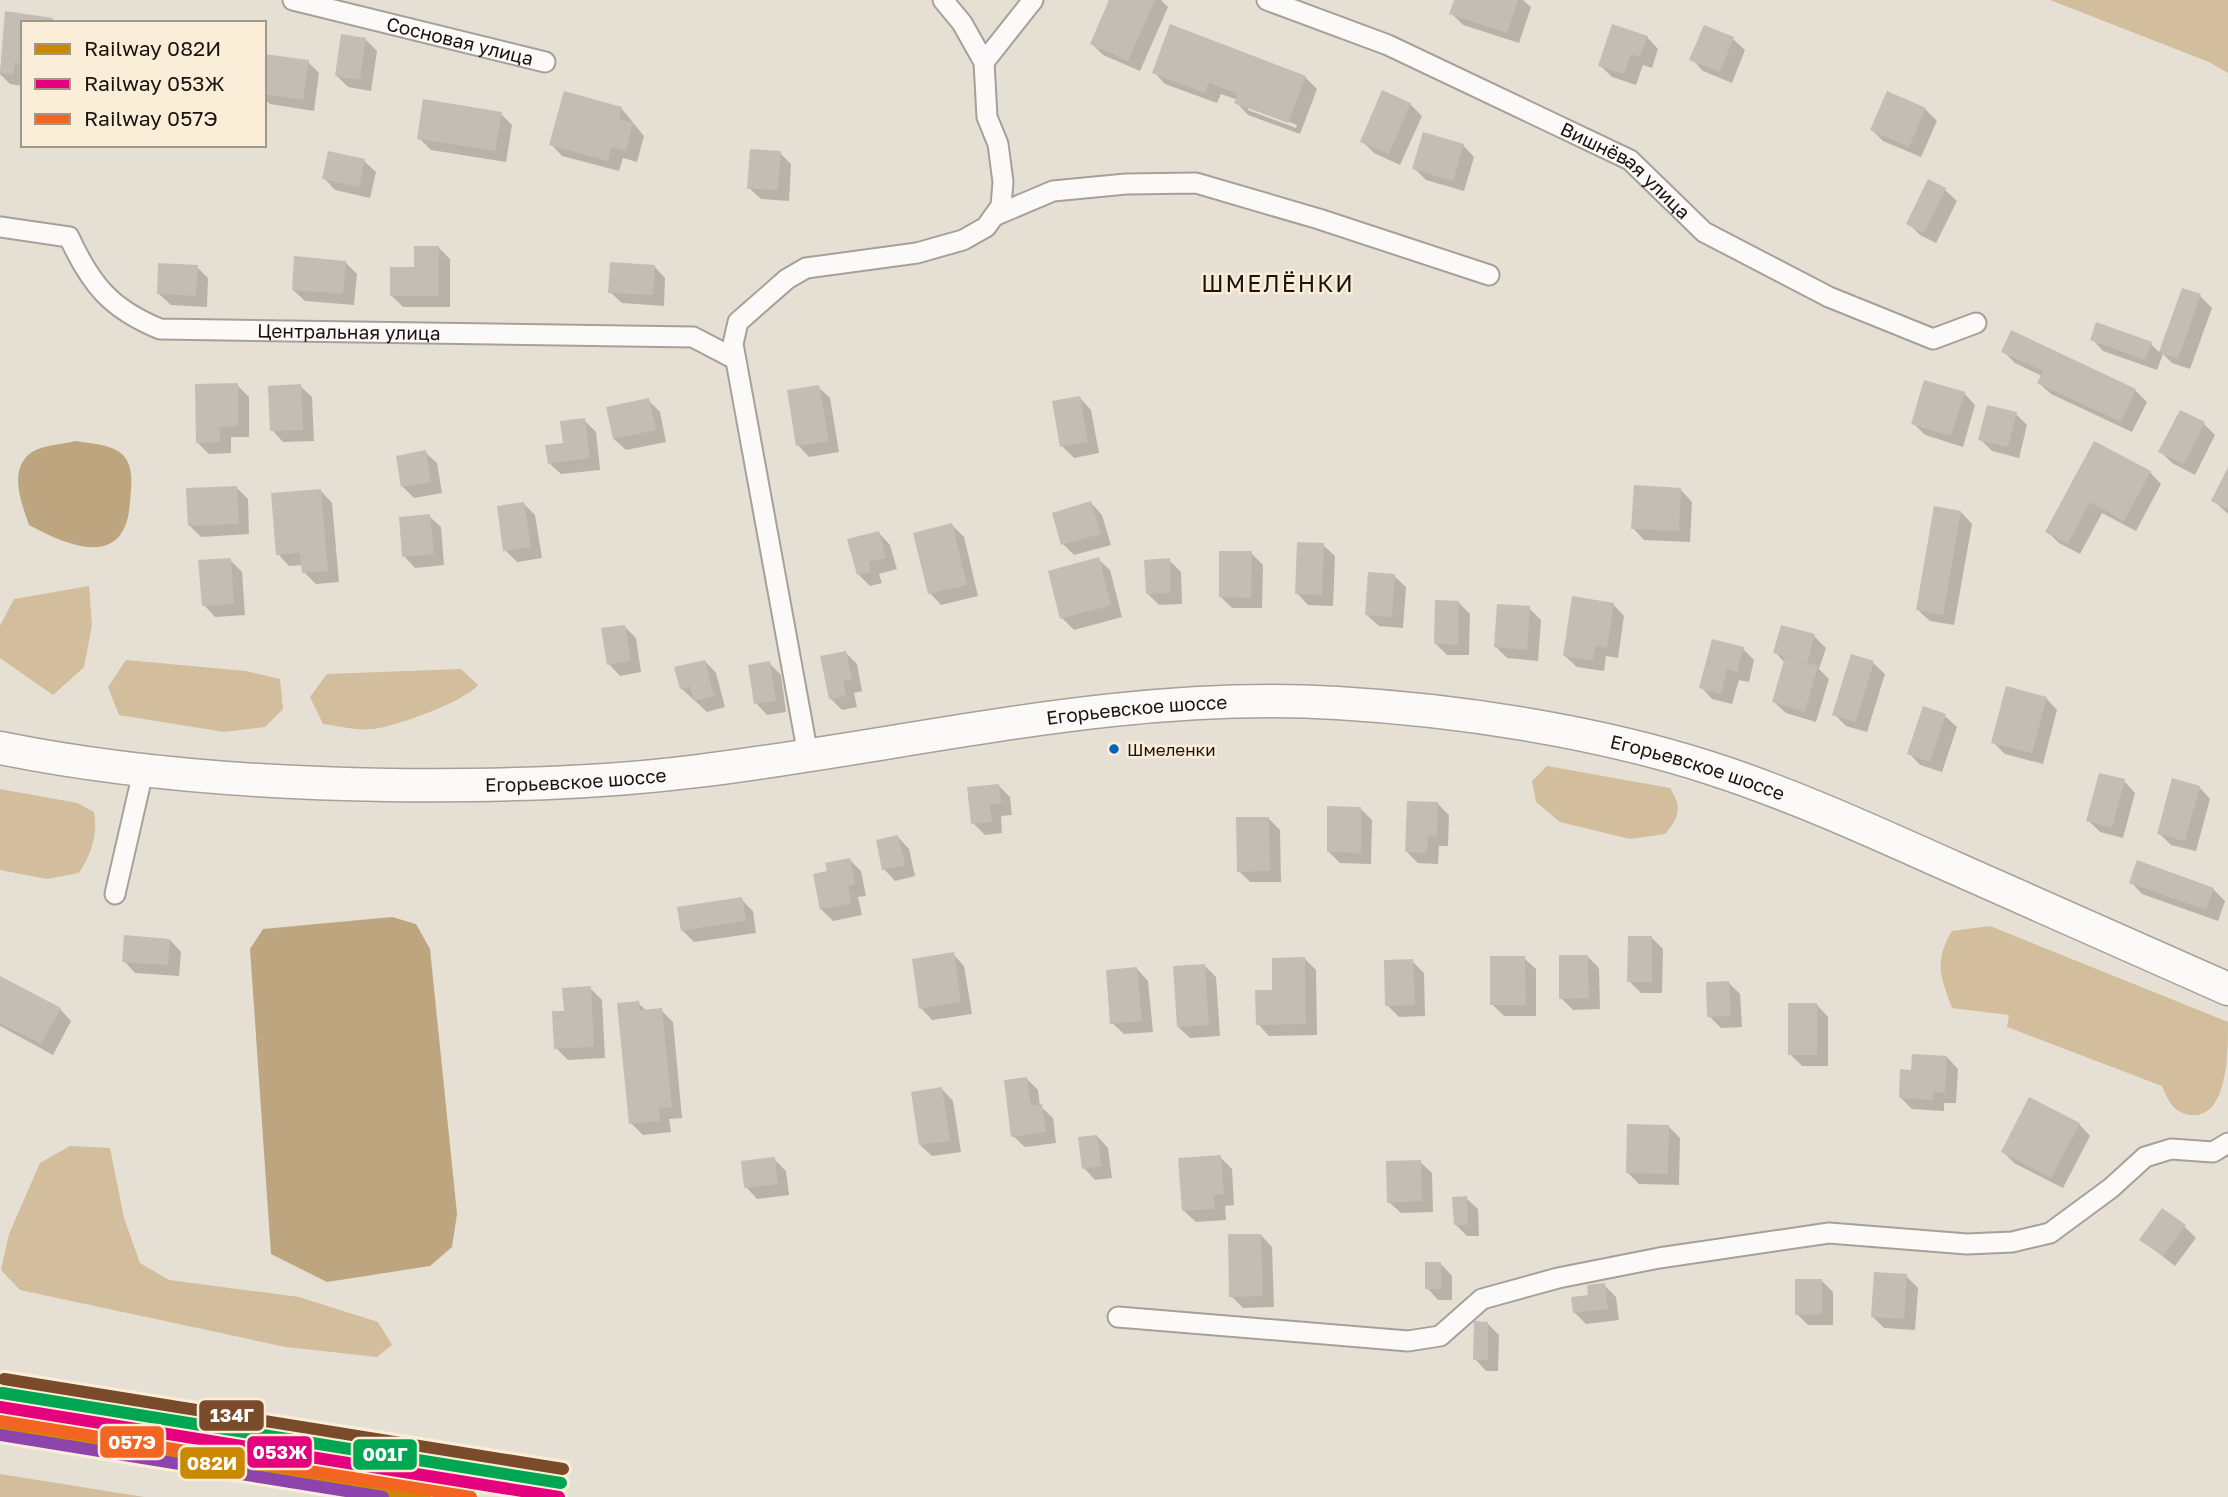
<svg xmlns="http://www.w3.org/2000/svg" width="2228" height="1497" font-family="'Golos Text',sans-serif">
<rect width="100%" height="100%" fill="#e6dfd4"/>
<g fill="#d2bd9c">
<polygon points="2050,0 2228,0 2228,73 2209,62"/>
<polygon points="89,586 92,625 84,667 53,695 0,658 0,626 14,599"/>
<polygon points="126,660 246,671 280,679 283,709 265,727 224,732 119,715 108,687"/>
<path d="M 461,669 L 478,685 C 464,702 397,726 373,729 C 357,731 339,726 323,724 L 310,697 L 327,674 Z"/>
<path d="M 1547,766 L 1670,788 C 1682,808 1680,816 1665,834 L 1630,839 L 1560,822 L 1536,802 L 1532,781 Z"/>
<path d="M 0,789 L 77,803 L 94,812 C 98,835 91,854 79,873 L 47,879 L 0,870 Z"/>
<path d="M 1990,926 L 2228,1022 C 2228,1054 2228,1118 2191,1115 C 2173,1113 2168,1100 2162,1086 L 2007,1027 L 2009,1015 L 1952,1008 C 1940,975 1934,962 1952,931 Z"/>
<polygon points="70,1146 110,1148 124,1218 140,1263 169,1280 299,1297 378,1322 392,1345 377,1357 286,1347 20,1290 1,1270 9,1234 40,1163"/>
<polygon points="0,1474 144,1497 0,1497"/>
</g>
<g fill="#bda67f">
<path d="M 76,441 C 92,444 117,444 126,459 C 134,471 131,488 130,502 C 126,570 69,547 29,525 C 22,504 7,469 32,452 C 43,445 64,444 76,441 Z"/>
<polygon points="392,917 416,924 430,949 457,1214 452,1247 430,1266 327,1282 271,1254 250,949 263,929"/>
</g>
<g fill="#0003" fill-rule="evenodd">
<polygon points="1111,0 1161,0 1168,7 1140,71 1103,55 1092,44"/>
<polygon points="1456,0 1523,0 1531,7 1519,43 1463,25 1451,13"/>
<polygon points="6,13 52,19 55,23 23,23 23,86 10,84 0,74"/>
<polygon points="1705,27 1733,39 1745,50 1732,83 1703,71 1692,59"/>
<polygon points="1647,37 1658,49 1652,68 1643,65 1636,85 1612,77 1600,65"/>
<polygon points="365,39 377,51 371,91 348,87 337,76"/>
<polygon points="264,55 308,62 319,73 314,111 270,104 264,99"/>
<path d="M 1154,72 L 1305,77 L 1317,89 L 1300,134 L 1248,115 L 1237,103 L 1238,100 L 1221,94 L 1217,103 L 1165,84 ZM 1248,107 L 1297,125 L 1296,128 L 1248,110 Z"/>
<polygon points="1410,104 1422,116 1400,165 1374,153 1362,141"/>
<polygon points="621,108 644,136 637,162 623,158 619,171 562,156 551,144"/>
<polygon points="1925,109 1937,121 1921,157 1883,141 1872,130"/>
<polygon points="501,114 512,125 506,162 431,150 419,138"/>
<polygon points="1463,145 1474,157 1464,191 1426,180 1414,168"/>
<polygon points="780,153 791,164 789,201 761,199 749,188"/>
<polygon points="364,161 376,172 370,198 335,190 324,178"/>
<polygon points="1929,181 1945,190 1957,201 1936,243 1920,235 1908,223"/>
<polygon points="439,248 450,259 450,307 403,307 392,296"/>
<polygon points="345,262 357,274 354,305 305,301 293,290"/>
<polygon points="654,266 665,278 664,306 622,303 610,292"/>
<polygon points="197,267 208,278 207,307 171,305 159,294"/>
<polygon points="2183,290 2200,296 2212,308 2190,369 2172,363 2163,354 2157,370 2103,351 2092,339 2151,344 2160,353"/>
<polygon points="2003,351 2135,390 2147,402 2132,432 2051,394 2039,383 2042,376 2015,363"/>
<polygon points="237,385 249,397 249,437 231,437 231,453 209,454 197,442"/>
<polygon points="300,386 312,397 314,441 283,442 272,430"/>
<polygon points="818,387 830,398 839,452 809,457 798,445"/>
<polygon points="1964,393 1975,405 1963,447 1925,435 1913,423"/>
<polygon points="1080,398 1091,410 1099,453 1074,458 1062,446"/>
<polygon points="648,400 660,412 666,442 626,450 614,439"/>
<polygon points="2016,414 2027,425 2019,458 1992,451 1980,439"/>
<polygon points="584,420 596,432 600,470 561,474 549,463"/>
<polygon points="2204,424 2215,435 2195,475 2172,463 2160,451"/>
<polygon points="2095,443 2150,472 2161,484 2136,531 2102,513 2080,554 2059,543 2047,531"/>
<polygon points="425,452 437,463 442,493 414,498 403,487"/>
<polygon points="2228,471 2228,514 2213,500"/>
<polygon points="236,487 248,499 249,534 201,537 189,525"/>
<polygon points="1681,490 1692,502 1690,542 1644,540 1633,528"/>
<polygon points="321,491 332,503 339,582 316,584 304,572 303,565 289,566 278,554"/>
<polygon points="1091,503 1102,515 1111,545 1074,555 1063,544"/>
<polygon points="524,504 535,515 542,558 517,562 505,550"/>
<polygon points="1961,512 1972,524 1954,625 1930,621 1918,610"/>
<polygon points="429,516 441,527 444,565 415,568 404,556"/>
<polygon points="952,525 964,537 978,596 941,605 930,593"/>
<polygon points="879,533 890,545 897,569 879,574 882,583 870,586 858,574"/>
<polygon points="1323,545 1335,556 1333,606 1308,605 1297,593"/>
<polygon points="1251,553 1263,565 1262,608 1232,608 1221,597"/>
<polygon points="1098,559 1110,570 1122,617 1074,630 1062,618"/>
<polygon points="230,560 242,572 245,615 215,617 204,605"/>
<polygon points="1169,560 1181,572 1182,604 1159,605 1147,593"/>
<polygon points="1394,576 1406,587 1403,628 1379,626 1367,615"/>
<polygon points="1458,602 1470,614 1469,655 1447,655 1435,643"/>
<polygon points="1613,604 1624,616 1618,658 1606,656 1604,671 1577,667 1565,656"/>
<polygon points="1529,608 1541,620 1538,661 1507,658 1496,647"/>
<polygon points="624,626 636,638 641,672 620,676 609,664"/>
<polygon points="1814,636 1826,648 1819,669 1829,679 1816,722 1786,713 1774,702 1785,663 1775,652"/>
<polygon points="1743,649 1754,660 1749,682 1739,680 1732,704 1712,699 1701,687"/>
<polygon points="845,652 857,664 862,691 854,693 857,707 842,710 830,698"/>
<polygon points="705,661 716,673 725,707 707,712 681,688"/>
<polygon points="769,663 781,675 786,712 767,715 756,703"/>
<polygon points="1873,663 1885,674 1867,732 1846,726 1834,714"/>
<polygon points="2046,698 2057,710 2043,764 2005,754 1993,742"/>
<polygon points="1945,716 1957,727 1942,772 1920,765 1909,753"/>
<polygon points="2124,781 2135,793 2123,838 2100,832 2088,820"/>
<polygon points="998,785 1010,797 1012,815 1001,816 1002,833 985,835 973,823"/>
<polygon points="2199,787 2210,799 2196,851 2171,845 2159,833"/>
<polygon points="1437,803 1449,815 1448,846 1439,846 1438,864 1418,863 1407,852"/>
<polygon points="1360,808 1372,820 1371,864 1340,863 1328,851"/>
<polygon points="1269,819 1280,830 1281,882 1250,882 1239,871"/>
<polygon points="898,837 909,849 915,876 895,881 884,869"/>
<polygon points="849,859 861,871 866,896 858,897 862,915 833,921 821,909 829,873"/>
<polygon points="2131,882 2213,889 2225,901 2218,921 2142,894"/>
<polygon points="741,899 753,911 756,933 694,942 682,930"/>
<polygon points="1652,938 1663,949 1662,993 1641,993 1629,981"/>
<polygon points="170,940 181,952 179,976 135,973 124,961"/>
<polygon points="953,954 964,966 972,1014 932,1020 921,1008"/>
<polygon points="1588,957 1599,968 1600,1009 1573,1010 1561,998"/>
<polygon points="1524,958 1536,969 1536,1016 1504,1016 1492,1004"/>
<polygon points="1305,959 1316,970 1317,1035 1269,1036 1258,1024 1274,992"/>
<polygon points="1412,961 1424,973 1425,1016 1399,1017 1387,1005"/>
<polygon points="1205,966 1216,977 1220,1036 1190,1038 1178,1027"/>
<polygon points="1137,969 1148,981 1153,1032 1124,1034 1112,1023"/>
<polygon points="0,978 60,1009 71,1021 53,1055 0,1026"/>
<polygon points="1729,983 1740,994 1742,1027 1721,1028 1709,1016"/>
<polygon points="590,988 602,1000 605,1058 568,1060 556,1048"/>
<polygon points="638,1003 647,1011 661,1010 673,1022 682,1118 669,1119 671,1132 643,1135 631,1123"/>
<polygon points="1817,1005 1828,1017 1828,1066 1802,1066 1790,1054"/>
<polygon points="1947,1057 1958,1069 1956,1103 1944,1103 1944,1111 1912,1109 1901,1098 1913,1072"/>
<polygon points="1027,1079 1038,1090 1040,1106 1053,1118 1056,1143 1025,1147 1013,1136"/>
<polygon points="942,1089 953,1101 961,1152 932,1156 920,1145"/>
<polygon points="2079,1124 2090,1136 2063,1188 2014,1163 2003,1152"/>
<polygon points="1668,1126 1680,1138 1679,1185 1639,1184 1628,1173"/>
<polygon points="1097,1136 1108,1148 1112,1178 1095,1180 1084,1168"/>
<polygon points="1220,1157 1232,1169 1234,1205 1225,1206 1226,1220 1196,1222 1184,1211"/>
<polygon points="774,1159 786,1171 789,1195 757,1199 746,1187"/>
<polygon points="1420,1162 1432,1173 1433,1212 1401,1213 1389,1202"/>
<polygon points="1466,1198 1478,1209 1479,1236 1467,1236 1456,1225"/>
<polygon points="2184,1226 2196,1238 2175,1266 2141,1239"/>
<polygon points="1261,1235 1272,1247 1274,1307 1243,1308 1231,1296"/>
<polygon points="1441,1264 1452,1276 1452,1300 1438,1300 1427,1288"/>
<polygon points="1906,1276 1918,1288 1915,1330 1884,1328 1872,1316"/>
<polygon points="1821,1280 1833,1292 1833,1325 1808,1325 1797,1314"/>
<polygon points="1604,1285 1616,1297 1619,1320 1586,1324 1574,1312"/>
<polygon points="1488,1324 1499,1335 1498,1371 1486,1371 1475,1359"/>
</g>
<g fill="#c3bdb5">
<polygon points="1109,0 1155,0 1128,61 1090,44"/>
<polygon points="1454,0 1518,0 1507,33 1449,14"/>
<polygon points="5,11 53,18 52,23 23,23 23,65 15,63 13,75 0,73"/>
<polygon points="1170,24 1306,76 1288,123 1234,103 1238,94 1209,83 1205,93 1152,73"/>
<polygon points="1612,24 1648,36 1640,57 1631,54 1624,74 1598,66"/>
<polygon points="1704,25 1734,37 1720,72 1689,60"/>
<polygon points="341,34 366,38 360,80 335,76"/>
<polygon points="264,54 309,60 303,100 264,94"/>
<polygon points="1382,90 1411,103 1389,154 1360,142"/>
<polygon points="564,91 622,107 619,119 633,123 626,151 611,147 608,161 549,145"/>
<polygon points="1887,91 1926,108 1909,147 1870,130"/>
<polygon points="423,99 502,112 495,151 417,139"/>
<polygon points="1423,132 1464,144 1453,181 1412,169"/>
<polygon points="750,149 781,151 778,190 747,189"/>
<polygon points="328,151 365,159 359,187 322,179"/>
<polygon points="1928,179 1946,188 1924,233 1906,224"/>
<polygon points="414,246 439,246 439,296 390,296 390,267 414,267"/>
<polygon points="294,256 346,261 343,294 292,290"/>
<polygon points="610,262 655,265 653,295 608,293"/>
<polygon points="158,263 198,265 196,296 157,294"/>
<polygon points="2182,288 2201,294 2178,359 2159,352"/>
<polygon points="2096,322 2152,342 2145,360 2090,340"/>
<polygon points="2011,330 2136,389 2121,422 2037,383 2043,371 2001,352"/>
<polygon points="1924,380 1965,392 1951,436 1911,424"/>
<polygon points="238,383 238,426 220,427 220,442 196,443 195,384"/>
<polygon points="301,384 303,430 270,431 268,386"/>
<polygon points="819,385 829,441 796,446 787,390"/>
<polygon points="1080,396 1088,442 1060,447 1052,401"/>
<polygon points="649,398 656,430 613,439 606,407"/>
<polygon points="1987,405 2017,412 2008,447 1978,440"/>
<polygon points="2180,410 2205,422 2184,464 2158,452"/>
<polygon points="585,418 590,458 548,464 545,445 563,443 560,421"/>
<polygon points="2094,441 2151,471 2124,521 2090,502 2068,544 2045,532"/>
<polygon points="426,450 431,482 401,487 396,456"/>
<polygon points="2228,467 2228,509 2211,501"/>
<polygon points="1634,485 1681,488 1679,531 1631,529"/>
<polygon points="237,486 239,524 188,526 186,488"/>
<polygon points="321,489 328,571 302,573 300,553 276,555 271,493"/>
<polygon points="1091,501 1101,534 1061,545 1052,513"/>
<polygon points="524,502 531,547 503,551 497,506"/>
<polygon points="1934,506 1961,511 1943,615 1916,610"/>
<polygon points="430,514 434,554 402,557 399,517"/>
<polygon points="952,523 967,585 928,594 913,533"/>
<polygon points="879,531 886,558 869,562 871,572 857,575 847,539"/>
<polygon points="1297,542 1324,543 1322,595 1295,594"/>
<polygon points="1219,551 1252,551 1251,598 1219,597"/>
<polygon points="1099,557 1111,605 1060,619 1048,571"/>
<polygon points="231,558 234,604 202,606 198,560"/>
<polygon points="1170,558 1171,593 1146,594 1144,560"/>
<polygon points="1368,572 1395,574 1392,617 1365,615"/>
<polygon points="1572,596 1614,603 1607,648 1595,646 1593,661 1563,656"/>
<polygon points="1435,600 1459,601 1458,645 1434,644"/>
<polygon points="1497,604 1530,606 1527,650 1494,647"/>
<polygon points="625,625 631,661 607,665 601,628"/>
<polygon points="1781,625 1815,634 1807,663 1818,666 1805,712 1772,702 1785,657 1773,653"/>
<polygon points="1712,639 1744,647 1737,672 1727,669 1721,694 1699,688"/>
<polygon points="846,651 852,680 843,681 846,696 829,699 820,656"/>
<polygon points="1851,654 1874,661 1856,722 1832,715"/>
<polygon points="705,660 714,696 694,701 690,686 680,689 674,667"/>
<polygon points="770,661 776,701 754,704 748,665"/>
<polygon points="2006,686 2047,697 2032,753 1991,743"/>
<polygon points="1923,706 1946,714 1930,762 1907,754"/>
<polygon points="2099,773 2125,779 2112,828 2086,821"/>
<polygon points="2172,778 2200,786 2185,841 2157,834"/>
<polygon points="999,784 1001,804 990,805 992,822 971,824 967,787"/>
<polygon points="1407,801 1438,802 1437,836 1428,835 1427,853 1405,852"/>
<polygon points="1327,806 1361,807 1361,853 1327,852"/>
<polygon points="1236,817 1269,817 1270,871 1237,872"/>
<polygon points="898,835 905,865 882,870 876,840"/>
<polygon points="850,858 855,884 848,886 851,903 820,910 813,874 827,871 825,863"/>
<polygon points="2137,860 2214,888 2206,910 2129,883"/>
<polygon points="742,897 746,921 681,931 677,907"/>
<polygon points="124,935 170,939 168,965 122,962"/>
<polygon points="1628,936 1652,936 1652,982 1627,982"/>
<polygon points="954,952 961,1002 919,1009 912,959"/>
<polygon points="1559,955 1588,955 1589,998 1559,999"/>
<polygon points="1490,956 1525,956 1526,1005 1490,1005"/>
<polygon points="1305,957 1306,1024 1256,1025 1255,990 1272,990 1272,958"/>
<polygon points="1413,959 1415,1005 1385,1006 1384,960"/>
<polygon points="1205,964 1209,1025 1177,1027 1173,966"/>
<polygon points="1137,967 1142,1021 1110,1024 1106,970"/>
<polygon points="0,976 61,1008 41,1044 0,1023"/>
<polygon points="1729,981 1731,1016 1707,1017 1706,982"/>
<polygon points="591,986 594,1047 554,1049 552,1011 564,1011 562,988"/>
<polygon points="639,1001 640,1010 662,1008 672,1107 659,1108 660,1121 629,1124 617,1003"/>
<rect x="1788" y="1003" width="29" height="52"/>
<polygon points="1912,1054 1947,1056 1945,1093 1933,1092 1933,1100 1899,1098 1900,1069 1911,1070"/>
<polygon points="1027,1077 1031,1106 1042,1104 1046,1132 1011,1137 1004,1080"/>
<polygon points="942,1087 950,1141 919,1145 911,1092"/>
<polygon points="2029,1097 2080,1123 2051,1178 2001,1152"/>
<polygon points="1627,1124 1669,1125 1668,1174 1626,1173"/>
<polygon points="1097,1135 1102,1166 1082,1169 1078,1137"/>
<polygon points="1221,1155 1224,1194 1214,1195 1215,1209 1182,1211 1178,1158"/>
<polygon points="775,1157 778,1184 744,1188 741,1161"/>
<polygon points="1421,1160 1422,1201 1387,1203 1386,1161"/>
<polygon points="1467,1196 1468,1225 1454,1225 1452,1197"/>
<polygon points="2162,1208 2186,1225 2163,1256 2139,1240"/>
<polygon points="1228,1234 1261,1234 1263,1296 1229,1297"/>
<rect x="1425" y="1262" width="16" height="27"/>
<polygon points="1874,1272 1907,1274 1904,1319 1871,1317"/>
<polygon points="1795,1279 1822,1279 1822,1314 1795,1315"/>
<polygon points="1605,1283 1608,1309 1573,1313 1571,1297 1588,1295 1587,1285"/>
<polygon points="1474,1321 1488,1322 1488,1360 1473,1360"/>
</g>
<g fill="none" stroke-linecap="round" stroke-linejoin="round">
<g stroke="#a6a098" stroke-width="23">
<g id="minor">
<path id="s1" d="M 293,0 L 545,62"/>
<path id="s2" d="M 1267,0 L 1388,45 L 1630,160 L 1704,232 L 1829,297 L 1933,339 L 1976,323"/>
<polyline points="984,62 1033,0"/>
<polyline points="994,216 1053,191 1126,184 1196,183 1319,219 1489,275"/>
<path id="s3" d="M 0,227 L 69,237 C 91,285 111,309 160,329 L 693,337 L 735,359"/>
<polyline points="808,755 733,344 738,322 787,279 806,268 917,253 963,240 986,227 1001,206 1003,182 998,144 987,117 984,62 962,23 943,0"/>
<polyline points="115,894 143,772"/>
<polyline points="1118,1317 1408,1341 1440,1336 1482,1299 1558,1278 1659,1258 1829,1233 1967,1244 2012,1242 2050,1233 2111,1188 2145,1157 2171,1149 2213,1152 2228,1143"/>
</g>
</g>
<g stroke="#a6a098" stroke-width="35">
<g id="primary">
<path id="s4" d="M 0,748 C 128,774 258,783 388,785 C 492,786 595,784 698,771 C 911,745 1121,690 1337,703 C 1457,710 1596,731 1710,768 C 1794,795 1874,832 1955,868 C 2046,909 2137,949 2228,989"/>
</g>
</g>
<use href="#minor" stroke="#fbfaf9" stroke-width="19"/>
<use href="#primary" stroke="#fbfaf9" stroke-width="32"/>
<g stroke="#fbeed9" stroke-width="18">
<polyline id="rail-1" points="0,1429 425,1497"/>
</g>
<g stroke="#fbeed9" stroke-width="18">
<polyline id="rail-2" points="0,1407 559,1497"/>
</g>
<g stroke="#fbeed9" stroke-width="18">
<polyline id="rail-3" points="0,1421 471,1497"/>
</g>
<g stroke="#fbeed9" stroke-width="18">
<polyline id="rail-4" points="2,1393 561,1483"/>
</g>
<g stroke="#fbeed9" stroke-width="18">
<polyline id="rail-5" points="0,1435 383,1497"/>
</g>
<g stroke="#fbeed9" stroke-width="18">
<polyline id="rail-6" points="4,1379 563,1469"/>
</g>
<use href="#rail-1" stroke="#cb8903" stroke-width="12"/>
<use href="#rail-2" stroke="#e5007d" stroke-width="12"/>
<use href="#rail-3" stroke="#f26522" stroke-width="12"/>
<use href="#rail-4" stroke="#00a651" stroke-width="12"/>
<use href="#rail-5" stroke="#8e44ad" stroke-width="12"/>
<use href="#rail-6" stroke="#7a4b2a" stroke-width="12"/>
</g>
<circle fill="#0065bd" stroke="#fbeed9" stroke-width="2.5" cx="1114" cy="749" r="6"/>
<g text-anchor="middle" stroke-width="5" stroke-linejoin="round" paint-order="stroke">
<g font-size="17" fill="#19140d" stroke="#fbeed9" text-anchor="start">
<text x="1127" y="756">Шмеленки</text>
</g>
<g font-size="19" fill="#19140d" stroke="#fbeed9">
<text dy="7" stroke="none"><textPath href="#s1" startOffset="172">Сосновая улица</textPath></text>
<text dy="7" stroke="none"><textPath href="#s2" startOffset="399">Вишнёвая улица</textPath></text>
<text dy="7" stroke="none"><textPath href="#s3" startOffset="392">Центральная улица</textPath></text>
<text dy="7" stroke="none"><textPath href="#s4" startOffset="1144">Егорьевское шоссе</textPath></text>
<text dy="7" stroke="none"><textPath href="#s4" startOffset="1712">Егорьевское шоссе</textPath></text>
<text dy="7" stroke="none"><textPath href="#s4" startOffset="578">Егорьевское шоссе</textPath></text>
</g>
<g font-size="23" letter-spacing="2" fill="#19140d" stroke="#fbeed9">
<text x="1278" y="292">ШМЕЛЁНКИ</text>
</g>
</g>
<g stroke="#fbeed9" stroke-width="2.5">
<rect x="198" y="1399" width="67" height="33" rx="7" fill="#7a4b2a"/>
<rect x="99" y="1425" width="66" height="34" rx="7" fill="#f26522"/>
<rect x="246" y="1435" width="67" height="34" rx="7" fill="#e5007d"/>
<rect x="352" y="1438" width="66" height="33" rx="7" fill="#00a651"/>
<rect x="179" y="1446" width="67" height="34" rx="7" fill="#cb8903"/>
</g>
<g font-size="19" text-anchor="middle" font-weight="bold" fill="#fff">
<text x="232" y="1422">134Г</text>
<text x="132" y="1449">057Э</text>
<text x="280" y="1459">053Ж</text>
<text x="385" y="1461">001Г</text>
<text x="212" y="1470">082И</text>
</g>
<rect x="21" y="21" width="245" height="126" fill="#fbeed9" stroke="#a19787" stroke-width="2"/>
<rect x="35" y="44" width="35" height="10" fill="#cb8903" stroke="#a19787" stroke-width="2"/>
<text x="84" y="56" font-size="21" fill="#19140d">Railway 082И</text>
<rect x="35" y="79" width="35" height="10" fill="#e5007d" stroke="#a19787" stroke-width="2"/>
<text x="84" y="91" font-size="21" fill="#19140d">Railway 053Ж</text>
<rect x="35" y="114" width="35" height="10" fill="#f26522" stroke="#a19787" stroke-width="2"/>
<text x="84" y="126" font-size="21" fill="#19140d">Railway 057Э</text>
</svg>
